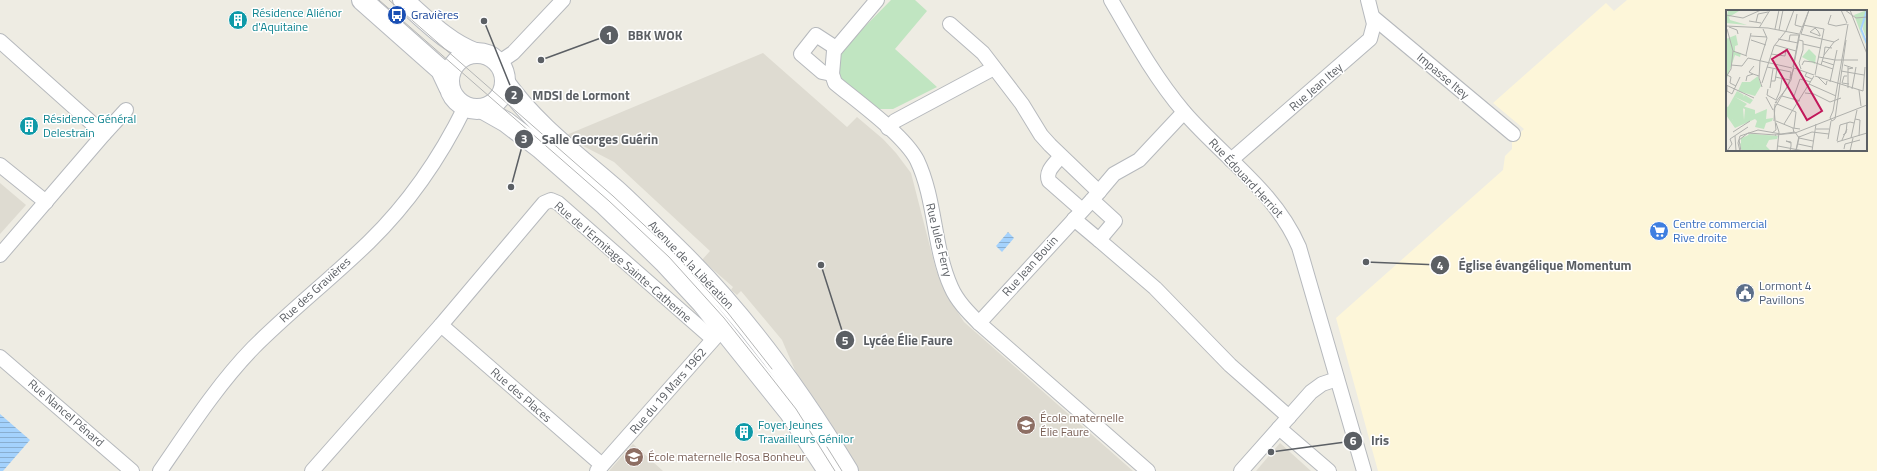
<svg xmlns="http://www.w3.org/2000/svg" width="1877" height="471" font-family="'Titillium Web',sans-serif">
<defs>
<pattern id="water-rules" width="6" height="5" patternUnits="userSpaceOnUse"><rect width="6" height="5" fill="#a4d2fd"/><path d="M0 2.5h6" fill="none" stroke="#89aed0"/></pattern>
</defs>
<rect width="100%" height="100%" fill="#eeece3"/>
<path fill="#fdf6d9" fill-rule="evenodd" d="M 1627,0 L 1877,0 L 1877,471 L 1378,471 L 1336,318 L 1503,170 L 1505,156 L 1512,149 L 1512,141 L 1524,129 L 1493,103 L 1606,3 L 1614,11 ZM 1727,11 L 1866,11 L 1866,150 L 1727,150 Z"/>
<g fill="#dedbd1">
<polygon points="763,53 847,127 857,117 883,139 896,153 911,173 936,270 948,297 964,322 1133,471 857,471 797,375 782,340 741,291 737,295 731,290 733,287 702,260 710,251 614,162 564,136"/>
<polygon points="0,183 26,205 0,234"/>
<polygon points="1280,443 1311,471 1256,471"/>
<polygon points="633,444 663,471 609,471"/>
</g>
<polygon fill="#c0e5c1" points="891,0 915,0 927,11 895,49 937,87 893,109 874,109 846,86 836,69 839,53"/>
<g fill="url(#water-rules)">
<polygon points="1008,232 1014,238 1002,252 996,246"/>
<polygon points="0,414 30,440 3,471 0,471"/>
</g>
<g fill="none" stroke-linecap="round" stroke-linejoin="round">
<g stroke="#b6b9bd" stroke-width="16">
<g id="street">
<path d="M 877,0 L 834,51 L 832,74 L 835,83 C 858,102 904,135 917,160 C 936,200 933,247 951,287 C 957,301 968,312 979,323 L 1148,471"/>
<path d="M 1111,0 C 1133,38 1155,78 1184,112 C 1223,157 1275,191 1299,247 L 1364,471"/>
<polyline points="1374,18 1513,134"/>
<polyline points="950,24 983,53 1022,104 1041,135 1050,145 1099,192"/>
<polyline points="0,41 104,134 0,255"/>
<polyline points="498,63 513,53 563,0"/>
<polyline points="832,74 822,72 801,54 816,35 836,48"/>
<polyline points="888,128 895,121 994,68"/>
<polyline points="104,134 126,110"/>
<path d="M 1060,157 C 1055,164 1045,171 1049,181 L 1082,210"/>
<polyline points="1231,160 1370,39 1374,24 1368,0"/>
<polyline points="0,165 46,202"/>
<polyline points="1092,200 1115,221 1099,240 1155,288 1230,365 1289,417"/>
<polyline points="1074,219 1099,240"/>
<polyline points="979,323 1092,200 1114,174 1139,160 1184,112"/>
<polyline points="441,325 602,465"/>
<polyline points="0,357 132,471"/>
<polyline points="1279,428 1329,471"/>
<path d="M 160,471 C 189,429 218,384 253,348 C 290,311 332,278 369,242 C 409,203 441,156 465,107"/>
<polyline points="312,471 441,325 544,203 551,200 558,203 713,339"/>
<polyline points="597,471 719,333"/>
<polyline points="1241,471 1311,392 1322,384 1337,379"/>
</g>
</g>
<g stroke="#b7babf" stroke-width="22">
<g id="secondary">
<polyline points="362,0 441,70 449,87"/>
<path d="M 403,0 C 425,19 447,43 475,53"/>
<circle cx="477" cy="81" r="28"/>
<path d="M 505,83 C 535,125 577,156 616,190 C 636,208 655,228 675,247 C 743,313 799,390 848,471"/>
<polyline points="483,109 506,122 540,148 605,205 664,262 702,303 790,413 828,471"/>
</g>
</g>
<use href="#street" stroke="#fff" stroke-width="14"/>
<use href="#secondary" stroke="#fff" stroke-width="20"/>
<g stroke="#b4b5b5" stroke-width="1">
<polyline points="379,0 609,201 669,257 724,318 767,372 796,409 835,471"/>
<polyline points="389,0 613,196 673,252 728,313 772,369"/>
<polyline points="827,447 842,471"/>
</g>
</g>
<defs>
<g id="bus-disc" transform="scale(1)"><circle r="9.5" fill="#1a4fb4" stroke="#fff"/><path d="M-5-6H5V4H4V6H2V4H-2V6H-4V4H-5ZM-3.5-4V0h7V-4ZM-3.5 1.2v1.5H-2V1.2ZM2 1.2v1.5H3.5V1.2Z" fill="#fff"/></g>
<g id="building-disc" transform="scale(1)"><circle r="9.5" fill="#0f9aa8" stroke="#fff"/><path d="M-4-6H4V6H1V3H-1V6H-4ZM-2.5-4.3h1.7v1.8h-1.7ZM.8-4.3h1.7v1.8H.8ZM-2.5-1h1.7V.8h-1.7ZM.8-1h1.7V.8H.8Z" fill="#fff"/></g>
<g id="supermarket-disc" transform="scale(1)"><circle r="9.5" fill="#3f7fe0" stroke="#fff"/><path d="M-6-5.5h2.5l.6 2H6L4.5 2H-2.5L-4.4-4H-6ZM-1.5 3.2a1.3 1.3 0 1 0 .1 0ZM3 3.2a1.3 1.3 0 1 0 .1 0Z" fill="#fff"/></g>
<g id="civic-disc" transform="scale(1)"><circle r="9.5" fill="#5c6f8a" stroke="#fff"/><path d="M-.6-6.5H3V-4.5H.6V-3L4-1V1h2V6H-6V1h2V-1L-.6-3ZM-1.2 2.5V6h2.4V2.5Z" fill="#fff"/></g>
<g id="school-disc" transform="scale(1)"><circle r="9.5" fill="#8d6e63" stroke="#fff"/><path d="M0-5L7-2L0 1L-7-2ZM-4 1L0 2.5L4 1V4Q0 6-4 4Z" fill="#fff"/></g>
</defs>
<g fill-rule="evenodd">
<use href="#bus-disc" x="397" y="15"/>
<use href="#building-disc" x="238" y="20"/>
<use href="#building-disc" x="29" y="126"/>
<use href="#supermarket-disc" x="1659" y="231"/>
<use href="#civic-disc" x="1745" y="293"/>
<use href="#school-disc" x="1026" y="425"/>
<use href="#building-disc" x="744" y="432"/>
<use href="#school-disc" x="634" y="457"/>
</g>
<g text-anchor="middle" stroke-width="3" stroke-linejoin="round" paint-order="stroke">
<g font-size="12" fill="#0d838f" stroke="#fff" text-anchor="start">
<text x="252" y="17">Résidence Aliénor<tspan x="252" dy="14">d'Aquitaine</tspan></text>
<text x="43" y="123">Résidence Général<tspan x="43" dy="14">Delestrain</tspan></text>
<text x="758" y="429">Foyer Jeunes<tspan x="758" dy="14">Travailleurs Génilor</tspan></text>
</g>
<g font-size="12" fill="#164399" stroke="#fff" text-anchor="start">
<text x="411" y="19">Gravières</text>
</g>
<g font-size="12" fill="#5b5f64" stroke="#fff">
<text transform="translate(1443 76) rotate(40)" y="4">Impasse Itey</text>
<text transform="translate(1316 87) rotate(-41)" y="4">Rue Jean Itey</text>
<text transform="translate(1246 178) rotate(47)" y="4">Rue Édouard Herriot</text>
<text transform="translate(939 240) rotate(76)" y="4">Rue Jules Ferry</text>
<text transform="translate(623 262) rotate(41)" y="4">Rue de l'Ermitage Sainte-Catherine</text>
<text transform="translate(691 265) rotate(46)" y="4">Avenue de la Libération</text>
<text transform="translate(1030 266) rotate(-48)" y="4">Rue Jean Bouin</text>
<text transform="translate(315 290) rotate(-42)" y="4">Rue des Gravières</text>
<text transform="translate(668 391) rotate(-49)" y="4">Rue du 19 Mars 1962</text>
<text transform="translate(521 395) rotate(41)" y="4">Rue des Places</text>
<text transform="translate(66 413) rotate(41)" y="4">Rue Nancel Pénard</text>
</g>
<g font-size="12" fill="#366cbe" stroke="#fff" text-anchor="start">
<text x="1673" y="228">Centre commercial<tspan x="1673" dy="14">Rive droite</tspan></text>
</g>
<g font-size="12" fill="#4e5e75" stroke="#fff" text-anchor="start">
<text x="1759" y="290">Lormont 4<tspan x="1759" dy="14">Pavillons</tspan></text>
</g>
<g font-size="12" fill="#785e54" stroke="#fff" text-anchor="start">
<text x="1040" y="422">École maternelle<tspan x="1040" dy="14">Élie Faure</tspan></text>
<text x="648" y="461">École maternelle Rosa Bonheur</text>
</g>
</g>
<g transform="translate(1726 10)">
<rect width="141" height="141" fill="#eeece3"/>
<path d="M 83,39 L 90,46 L 89,54 L 76,47 ZM 32,66 L 35,76 L 29,86 L 12,81 L 16,72 L 24,72 ZM 11,81 L 18,85 L 17,87 L 19,85 L 27,90 L 24,94 L 9,87 L 21,94 L 17,98 L 18,110 L 7,110 L 0,104 L 0,96 L 2,97 ZM 23,124 L 52,126 L 51,129 L 43,130 L 40,136 L 45,141 L 16,141 L 14,134 Z" fill="#c0e5c1"/>
<path d="M 2,0 L 13,1 L 3,7 L 4,10 L 21,15 L 0,13 ZM 141,0 L 141,30 L 137,19 L 138,8 L 134,19 L 141,39 L 128,5 ZM 10,25 L 12,35 L 9,36 L 9,42 L 15,43 L 14,47 L 9,45 L 0,71 L 0,29 ZM 13,95 L 29,100 L 29,104 L 41,99 L 40,109 L 47,108 L 46,111 L 40,113 L 38,119 L 29,117 L 31,111 L 29,109 L 9,118 L 0,105 L 0,98 L 7,110 L 18,110 L 19,99 L 13,97 ZM 26,124 L 47,126 L 42,130 L 39,128 L 22,130 L 28,134 L 26,137 L 19,135 L 27,141 L 15,139 L 15,128 Z" fill="#c0e5c1"/>
<path fill="none" stroke="#a4d2fd" stroke-width="2" d="M 141,0 L 135,19 L 141,34"/>
<path fill="none" stroke="#afb0ac" stroke-width="1" d="M 115,0 L 121,13M 119,0 L 130,8 L 141,7M 124,0 L 141,44M 71,4 L 69,15 L 76,17M 0,5 L 17,8 L 35,0M 105,5 L 102,14 L 110,16 L 121,14M 23,11 L 35,13M 30,12 L 32,4 L 42,2M 77,15 L 98,19 L 89,65M 0,16 L 42,18 L 73,24M 3,17 L 11,20 L 12,24M 33,18 L 44,0M 89,18 L 92,21 L 94,25 L 94,26 L 84,22 L 89,18 L 90,18M 49,19 L 53,0M 53,20 L 57,0M 75,24 L 108,32 L 113,29M 75,24 L 83,0M 25,26 L 41,27M 52,29 L 72,33M 25,30 L 40,35M 73,30 L 77,31 L 77,40 L 73,53 L 75,59M 120,30 L 109,109 L 106,111 L 104,108 L 107,101 L 122,14M 63,31 L 64,25 L 73,25M 77,34 L 95,38M 49,35 L 70,41M 7,41 L 21,46M 45,44 L 59,46 L 60,39M 20,45 L 25,23M 98,45 L 99,37 L 106,38M 93,47 L 109,50M 109,50 L 132,50M 96,51 L 108,55M 5,55 L 16,56 L 22,48 L 66,58M 76,55 L 78,51 L 87,52 L 107,59M 95,55 L 98,45 L 108,32M 118,55 L 127,58 L 122,59M 41,57 L 65,62 L 64,68M 67,57 L 73,25M 68,58 L 88,65M 115,61 L 138,65M 81,62 L 79,66 L 86,69M 27,64 L 23,62 L 28,56M 1,65 L 5,67 L 4,73 L 10,76M 89,66 L 137,81 L 139,57M 121,66 L 118,66 L 116,73 L 123,74M 0,67 L 5,59 L 7,41 L 1,19M 49,67 L 64,70M 92,67 L 100,75 L 101,71M 20,71 L 21,66 L 27,64 L 33,66M 45,71 L 49,71 L 51,59M 104,72 L 111,40M 36,73 L 48,36 L 60,21 L 68,0M 83,74 L 110,86M 0,75 L 28,88M 1,75 L 1,81 L 6,84 L 14,67M 36,77 L 33,68 L 34,51 L 41,28 L 37,19M 44,78 L 47,59M 122,78 L 122,57M 42,79 L 41,85 L 50,90 L 54,81M 126,79 L 130,57M 133,80 L 135,96M 54,81 L 56,68M 79,83 L 88,84 L 104,92 L 115,88M 56,86 L 74,91M 40,87 L 47,100M 67,89 L 74,69 L 85,72M 51,92 L 49,93 L 61,78 L 68,58M 51,94 L 70,102 L 68,118M 129,109 L 134,110 L 133,126M 48,111 L 49,94M 50,111 L 67,118M 50,113 L 53,122 L 51,141M 58,114 L 88,66M 90,119 L 103,119M 7,122 L 24,111M 46,123 L 50,120 L 48,99 L 65,70 L 74,23 L 83,0M 68,123 L 67,118 L 74,119M 49,125 L 69,123 L 141,95M 117,125 L 120,123 L 121,113M 9,126 L 10,141M 73,127 L 86,122 L 103,124M 73,128 L 87,131M 125,128 L 131,100M 102,129 L 105,111M 116,130 L 121,119M 111,131 L 114,115 L 124,112 L 128,113M 111,132 L 141,123M 72,134 L 86,137M 52,136 L 78,141M 118,139 L 119,134 L 134,130M 70,140 L 73,126M 1,141 L 6,134 L 4,129 L 22,117M 14,141 L 12,133 L 14,126 L 32,120 L 55,124 L 69,122 L 73,128 L 70,141M 15,141 L 13,130 L 22,123 L 50,125M 64,141 L 65,136 L 65,132 L 60,131 L 65,133M 86,141 L 90,114M 124,141 L 127,128"/>
<path fill="#c2185b" fill-opacity="0.15" stroke="#c2185b" stroke-width="2" d="M 61,40 L 96,101 L 81,110 L 46,49 Z"/>
<rect width="141" height="141" fill="none" stroke="#5b5f64" stroke-width="2"/>
</g>
<path fill="none" stroke="#5b5f64" stroke-width="1.5" d="M541 60L609 35M484 21L514 95M511 187L524 139M1366 262L1440 265M821 265L845 340M1271 452L1353 441"/>
<g fill="#5b5f64" stroke="#fff" stroke-width="1.5">
<circle cx="541" cy="60" r="4"/>
<circle cx="484" cy="21" r="4"/>
<circle cx="511" cy="187" r="4"/>
<circle cx="1366" cy="262" r="4"/>
<circle cx="821" cy="265" r="4"/>
<circle cx="1271" cy="452" r="4"/>
<circle cx="609" cy="35" r="10"/>
<circle cx="514" cy="95" r="10"/>
<circle cx="524" cy="139" r="10"/>
<circle cx="1440" cy="265" r="10"/>
<circle cx="845" cy="340" r="10"/>
<circle cx="1353" cy="441" r="10"/>
</g>
<g font-size="12" text-anchor="middle" font-weight="bold" fill="#fff">
<text x="609" y="40">1</text>
<text x="514" y="99">2</text>
<text x="524" y="143">3</text>
<text x="1440" y="270">4</text>
<text x="845" y="345">5</text>
<text x="1353" y="445">6</text>
</g>
<g font-size="13" text-anchor="middle" font-weight="bold" fill="#5b5f64" stroke="#fff" stroke-width="3" stroke-linejoin="round" paint-order="stroke">
<text x="655" y="40">BBK WOK</text>
<text x="581" y="100">MDSI de Lormont</text>
<text x="600" y="144">Salle Georges Guérin</text>
<text x="1545" y="270">Église évangélique Momentum</text>
<text x="908" y="345">Lycée Élie Faure</text>
<text x="1380" y="445">Iris</text>
</g>
</svg>
